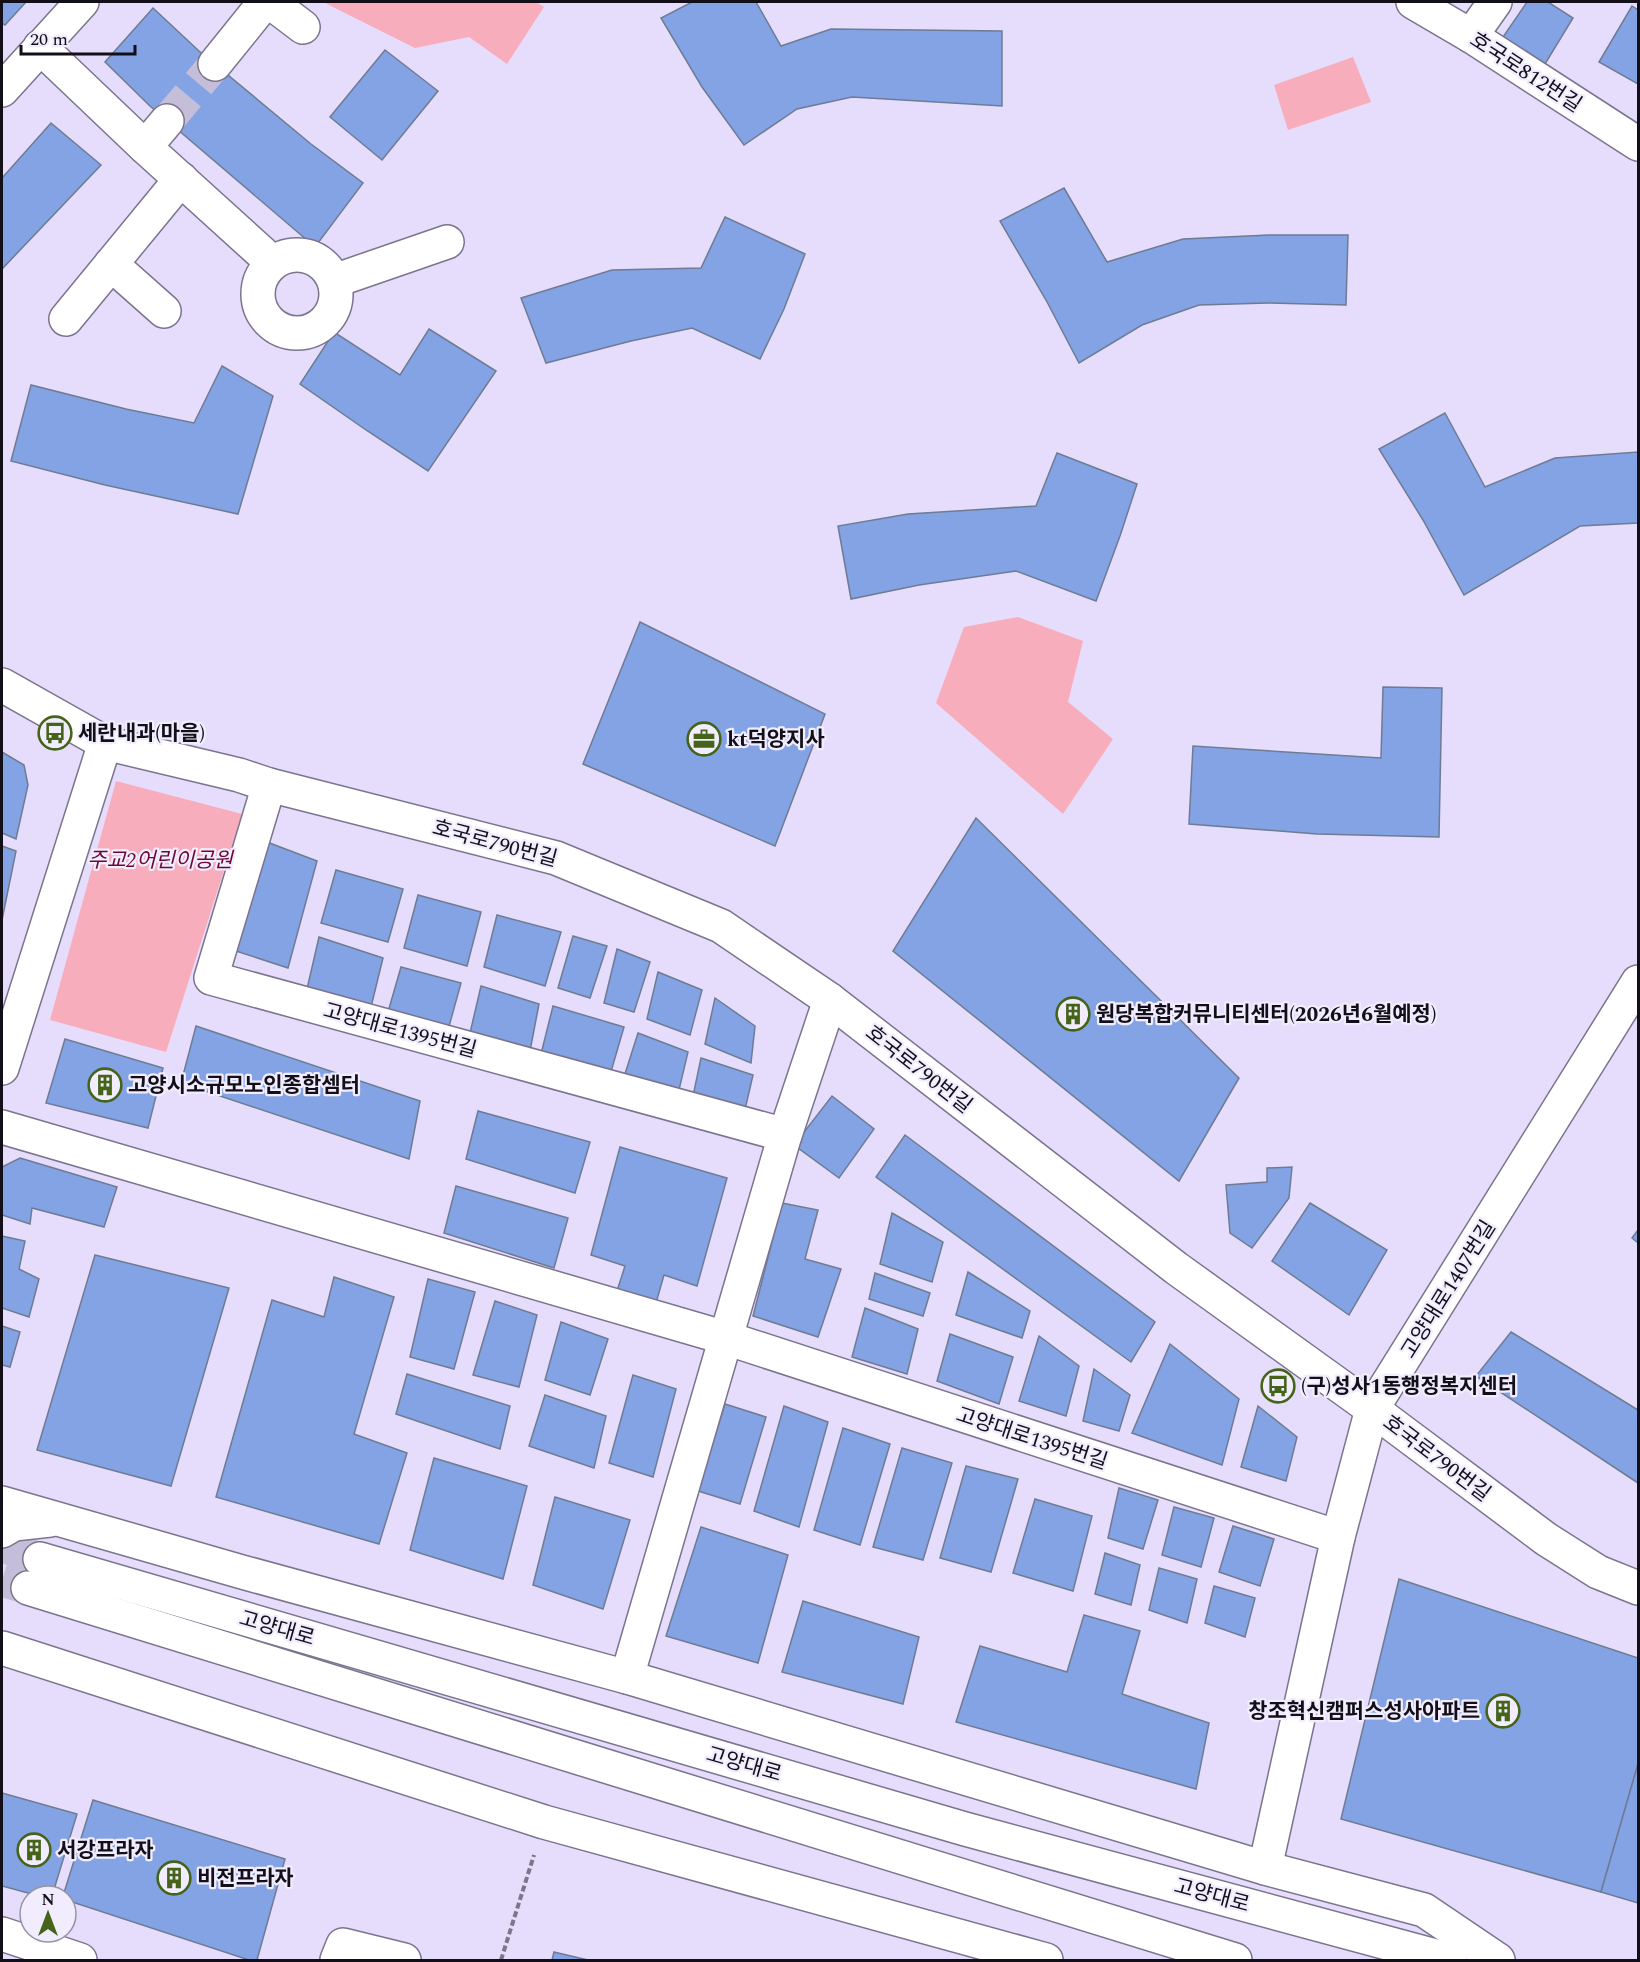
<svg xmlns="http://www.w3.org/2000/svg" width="1640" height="1962" font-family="Spectral,'Noto Sans KR',serif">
<rect width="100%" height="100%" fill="#e5ddfb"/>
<g fill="#f8adbd">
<polygon points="323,2 536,2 544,7 507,64 469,37 415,48"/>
<polygon points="1353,57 1371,102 1288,130 1274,85"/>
<polygon points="1018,617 1083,641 1068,702 1113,739 1063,814 936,703 964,627"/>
<polygon points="116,781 242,814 166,1052 50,1020"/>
</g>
<g fill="#83a3e4" stroke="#6f7b94" stroke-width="1.5">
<polygon points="2,2 26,2 5,25 2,23"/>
<polygon points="692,2 756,2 781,46 831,29 1002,31 1002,106 852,97 797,109 744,145 702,87 661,18"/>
<polygon points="1527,2 1548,2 1573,18 1545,64 1503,37"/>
<polygon points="1632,6 1638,10 1638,84 1599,62"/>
<polygon points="153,8 199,51 311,144 363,183 315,247 150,106 105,62"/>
<polygon points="385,50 438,91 382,160 330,117"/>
<polygon points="51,123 101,165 2,269 2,178"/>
<polygon points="1064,188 1107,262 1183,239 1269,235 1348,235 1346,305 1268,303 1199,305 1142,325 1079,363 1046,300 1000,221"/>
<polygon points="725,217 805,254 784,309 760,359 692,328 631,341 546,363 521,298 612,270 701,268"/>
<polygon points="429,329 496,371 428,471 366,430 300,384 334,332 400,375"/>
<polygon points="222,366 273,396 238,514 105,485 11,461 31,385 126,409 194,423"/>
<polygon points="1445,413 1485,487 1555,458 1638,452 1638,523 1580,526 1464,595 1423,520 1379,449"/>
<polygon points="1057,453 1137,484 1120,536 1096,601 1016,571 919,585 851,599 838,526 908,514 1036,506"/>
<polygon points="640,622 825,714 775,846 583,764"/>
<polygon points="1383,687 1442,688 1439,837 1317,834 1189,824 1193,746 1381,758"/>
<polygon points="2,752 24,765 28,785 16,839 2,833"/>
<polygon points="976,818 1239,1078 1179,1181 893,951"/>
<polygon points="267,842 317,861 288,968 236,951"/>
<polygon points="2,846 16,851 2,920"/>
<polygon points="336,870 403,889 388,942 321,923"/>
<polygon points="418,895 481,912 467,966 404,948"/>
<polygon points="497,915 561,932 545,986 484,967"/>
<polygon points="573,936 607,946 590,998 558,988"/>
<polygon points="319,937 383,958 371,1007 307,989"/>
<polygon points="617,949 650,962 634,1012 604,1003"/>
<polygon points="401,967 461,983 448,1030 388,1012"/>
<polygon points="658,972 702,990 690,1035 647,1019"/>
<polygon points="481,986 539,1004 530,1051 470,1033"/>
<polygon points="715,998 755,1026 751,1063 705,1044"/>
<polygon points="553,1006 624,1027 610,1075 541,1054"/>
<polygon points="196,1026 420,1101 409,1159 181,1083"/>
<polygon points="638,1033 688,1052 678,1094 624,1077"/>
<polygon points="65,1039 163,1068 148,1128 46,1103"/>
<polygon points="701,1058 753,1075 744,1114 693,1096"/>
<polygon points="832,1096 874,1129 839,1178 794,1145"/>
<polygon points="478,1111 590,1142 575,1193 466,1159"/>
<polygon points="905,1135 1155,1322 1131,1362 876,1177"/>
<polygon points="620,1147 727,1178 697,1286 664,1275 656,1303 617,1291 625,1266 591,1255"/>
<polygon points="20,1158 117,1187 104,1227 32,1208 30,1224 2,1215 2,1167"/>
<polygon points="1292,1167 1289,1198 1252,1248 1230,1233 1226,1185 1267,1182 1267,1168"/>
<polygon points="456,1186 568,1218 554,1268 444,1233"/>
<polygon points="782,1203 818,1210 805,1259 841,1269 818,1337 753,1316"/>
<polygon points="1310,1203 1387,1250 1349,1315 1272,1261"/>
<polygon points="892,1213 943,1242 932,1282 880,1264"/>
<polygon points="1638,1230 1638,1243 1632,1238"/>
<polygon points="2,1236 25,1241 19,1269 39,1279 29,1317 2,1308"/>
<polygon points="95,1255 229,1288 171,1486 37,1450"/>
<polygon points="968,1272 1030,1311 1022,1338 956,1315"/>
<polygon points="875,1273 930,1293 923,1316 869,1299"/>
<polygon points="334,1277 394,1297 354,1434 407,1453 379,1544 216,1497 272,1300 324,1317"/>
<polygon points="428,1279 475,1292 454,1369 410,1357"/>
<polygon points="495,1301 537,1315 519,1387 473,1375"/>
<polygon points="865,1308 918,1329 907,1374 852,1357"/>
<polygon points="561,1322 608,1339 590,1395 545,1380"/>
<polygon points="2,1326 20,1332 10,1367 2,1365"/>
<polygon points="1511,1332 1638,1410 1638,1483 1476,1376"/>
<polygon points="950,1334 1013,1357 999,1404 937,1381"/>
<polygon points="1039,1336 1079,1366 1066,1416 1019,1401"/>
<polygon points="1170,1344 1239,1399 1222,1465 1132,1433"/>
<polygon points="1094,1369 1130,1395 1119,1431 1083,1421"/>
<polygon points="407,1374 510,1406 500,1449 396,1414"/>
<polygon points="633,1375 676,1389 653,1477 609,1463"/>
<polygon points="545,1395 606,1416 594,1468 529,1446"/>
<polygon points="725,1404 766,1417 740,1504 698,1491"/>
<polygon points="784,1406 828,1422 799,1527 754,1511"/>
<polygon points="1258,1406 1297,1437 1286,1481 1241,1467"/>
<polygon points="843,1428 890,1444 860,1545 814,1530"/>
<polygon points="902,1448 952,1463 923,1560 873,1547"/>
<polygon points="434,1458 527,1486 503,1579 410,1550"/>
<polygon points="966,1466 1018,1479 991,1572 940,1558"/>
<polygon points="1119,1488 1158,1500 1143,1549 1108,1538"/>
<polygon points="555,1497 630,1520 603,1609 533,1585"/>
<polygon points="1035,1499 1092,1516 1073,1591 1013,1573"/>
<polygon points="1174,1507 1214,1518 1201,1567 1162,1555"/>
<polygon points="1233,1526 1274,1539 1260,1586 1219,1572"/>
<polygon points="701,1527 788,1555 758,1663 666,1636"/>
<polygon points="1105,1553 1140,1565 1131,1605 1095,1594"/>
<polygon points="1159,1568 1197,1579 1187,1623 1149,1610"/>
<polygon points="1399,1579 1638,1658 1638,1764 1601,1892 1341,1819"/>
<polygon points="1214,1586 1255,1598 1245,1637 1205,1623"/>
<polygon points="803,1601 919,1637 903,1704 782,1672"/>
<polygon points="1084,1615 1140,1631 1122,1694 1209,1723 1196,1789 956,1722 980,1646 1067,1672"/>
<polygon points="1638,1764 1638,1903 1601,1892"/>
<polygon points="2,1793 77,1814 52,1896 39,1896 2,1886"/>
<polygon points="93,1800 285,1859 257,1960 249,1960 66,1900 66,1896 63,1896"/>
<polygon points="554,1952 588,1960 552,1960"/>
</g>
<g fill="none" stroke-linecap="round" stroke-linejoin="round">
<polyline stroke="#c5bed9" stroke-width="33" stroke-dasharray="33 16" stroke-linecap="butt" points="167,121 215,64"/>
<g stroke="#c5bed9" stroke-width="33" stroke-dasharray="33 16" stroke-linecap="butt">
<polyline points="2,1546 40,1559"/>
<polyline points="2,1580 28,1588"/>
</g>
<g stroke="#7b748e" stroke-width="36">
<g id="minor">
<polyline points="270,2 303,27"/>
<polyline points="1413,2 1471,36 1638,144"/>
<polyline points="1471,36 1495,2"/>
<polyline points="40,47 145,147 273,263"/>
<polyline points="215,64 265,2"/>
<polyline points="2,90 82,2"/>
<polyline points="145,147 167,121"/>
<circle cx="297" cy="294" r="39"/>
<polyline points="111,264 164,311"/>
<polyline points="334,281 447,242"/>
<polyline points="66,319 181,179"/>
<polyline points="2,685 105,743 239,775 269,785 556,858 721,926 830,1000 1176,1268 1372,1409 1546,1539 1598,1572 1638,1588"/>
<polyline points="269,785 211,978 785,1135"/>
<polyline points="2,1068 105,743"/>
<polyline points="2,1127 726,1338 1338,1537"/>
<polyline points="627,1677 785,1135 830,1000"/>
<polyline points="1265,1868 1338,1537 1372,1409 1638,982"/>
<polyline points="2,1934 80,1960"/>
<polyline points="337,1960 343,1945 404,1960"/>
</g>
</g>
<g stroke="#7b748e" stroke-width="36">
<g id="major">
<polyline points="2,1503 242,1572 627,1677 1265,1868 1424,1910 1498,1960"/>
<polyline points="2,1531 14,1524 50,1520"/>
<polyline points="40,1559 965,1829 1450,1960"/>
<polyline points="28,1588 1235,1960"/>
<polyline points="2,1648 544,1822 1046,1960"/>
</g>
</g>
<polyline stroke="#7c768a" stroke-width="4" stroke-dasharray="6 3" stroke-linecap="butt" points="501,1960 534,1855"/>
<use href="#minor" stroke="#fff" stroke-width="33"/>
<use href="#major" stroke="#fff" stroke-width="33"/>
</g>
<defs>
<g id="bus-ring" transform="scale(1.725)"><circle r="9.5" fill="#f1edfe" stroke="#456419" stroke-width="1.5"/><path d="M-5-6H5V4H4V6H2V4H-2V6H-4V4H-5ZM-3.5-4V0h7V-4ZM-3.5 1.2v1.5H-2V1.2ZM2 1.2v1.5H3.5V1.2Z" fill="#456419"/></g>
<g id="office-ring" transform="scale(1.725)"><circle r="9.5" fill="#f1edfe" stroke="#456419" stroke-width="1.5"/><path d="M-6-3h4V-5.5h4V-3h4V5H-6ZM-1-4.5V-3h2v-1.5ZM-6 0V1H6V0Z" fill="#456419"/></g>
<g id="building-ring" transform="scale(1.725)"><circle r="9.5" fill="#f1edfe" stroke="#456419" stroke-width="1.5"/><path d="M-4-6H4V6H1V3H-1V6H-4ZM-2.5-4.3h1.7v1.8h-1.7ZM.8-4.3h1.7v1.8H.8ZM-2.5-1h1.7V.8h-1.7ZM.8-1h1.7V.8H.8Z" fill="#456419"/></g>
</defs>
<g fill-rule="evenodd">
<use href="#bus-ring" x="55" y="733"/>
<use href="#office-ring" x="704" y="739"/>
<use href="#building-ring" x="1073" y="1014"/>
<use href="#building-ring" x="105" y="1085"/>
<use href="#bus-ring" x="1278" y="1386"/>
<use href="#building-ring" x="1503" y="1711"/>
<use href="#building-ring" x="34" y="1850"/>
<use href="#building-ring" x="174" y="1878"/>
</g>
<g text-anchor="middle" stroke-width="4.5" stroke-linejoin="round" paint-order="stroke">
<g font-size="21" fill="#120f19" stroke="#f1edfe">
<text transform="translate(1526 72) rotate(33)" y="7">호국로812번길</text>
<text transform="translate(495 843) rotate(15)" y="7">호국로790번길</text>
<text transform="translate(400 1030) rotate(15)" y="7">고양대로1395번길</text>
<text transform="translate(919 1069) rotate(38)" y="7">호국로790번길</text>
<text transform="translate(1448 1289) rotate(-58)" y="7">고양대로1407번길</text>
<text transform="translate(1032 1438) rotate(18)" y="7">고양대로1395번길</text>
<text transform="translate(1437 1458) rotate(37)" y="7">호국로790번길</text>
<text transform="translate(277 1628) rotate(16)" y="7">고양대로</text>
<text transform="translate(744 1764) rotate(16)" y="7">고양대로</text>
<text transform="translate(1212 1895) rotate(15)" y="7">고양대로</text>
</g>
<g font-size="21" font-weight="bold" fill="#120f19" stroke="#f1edfe" text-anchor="start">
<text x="78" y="740">세란내과(마을)</text>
<text x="727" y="746">kt덕양지사</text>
<text x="1096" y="1021">원당복합커뮤니티센터(2026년6월예정)</text>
<text x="128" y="1092">고양시소규모노인종합셈터</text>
<text x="1301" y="1393">(구)성사1동행정복지센터</text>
<text x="1480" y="1718" text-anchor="end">창조혁신캠퍼스성사아파트</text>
<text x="57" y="1857">서강프라자</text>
<text x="197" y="1885">비전프라자</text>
</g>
<g font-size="21" font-style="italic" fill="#6c0731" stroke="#f1edfe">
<text x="160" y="867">주교2어린이공원</text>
</g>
</g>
<rect width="1640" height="1962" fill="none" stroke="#120f19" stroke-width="6"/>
<g transform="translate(48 1914)"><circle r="28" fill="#f1edfe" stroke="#9894a2" stroke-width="1.5"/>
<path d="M0-4.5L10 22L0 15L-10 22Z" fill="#456419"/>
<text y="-9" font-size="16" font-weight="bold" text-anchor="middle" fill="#120f19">N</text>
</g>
<path d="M21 45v9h114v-9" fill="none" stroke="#120f19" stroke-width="3"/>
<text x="30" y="45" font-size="18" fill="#120f19" stroke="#f1edfe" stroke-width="4.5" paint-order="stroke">20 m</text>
</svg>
